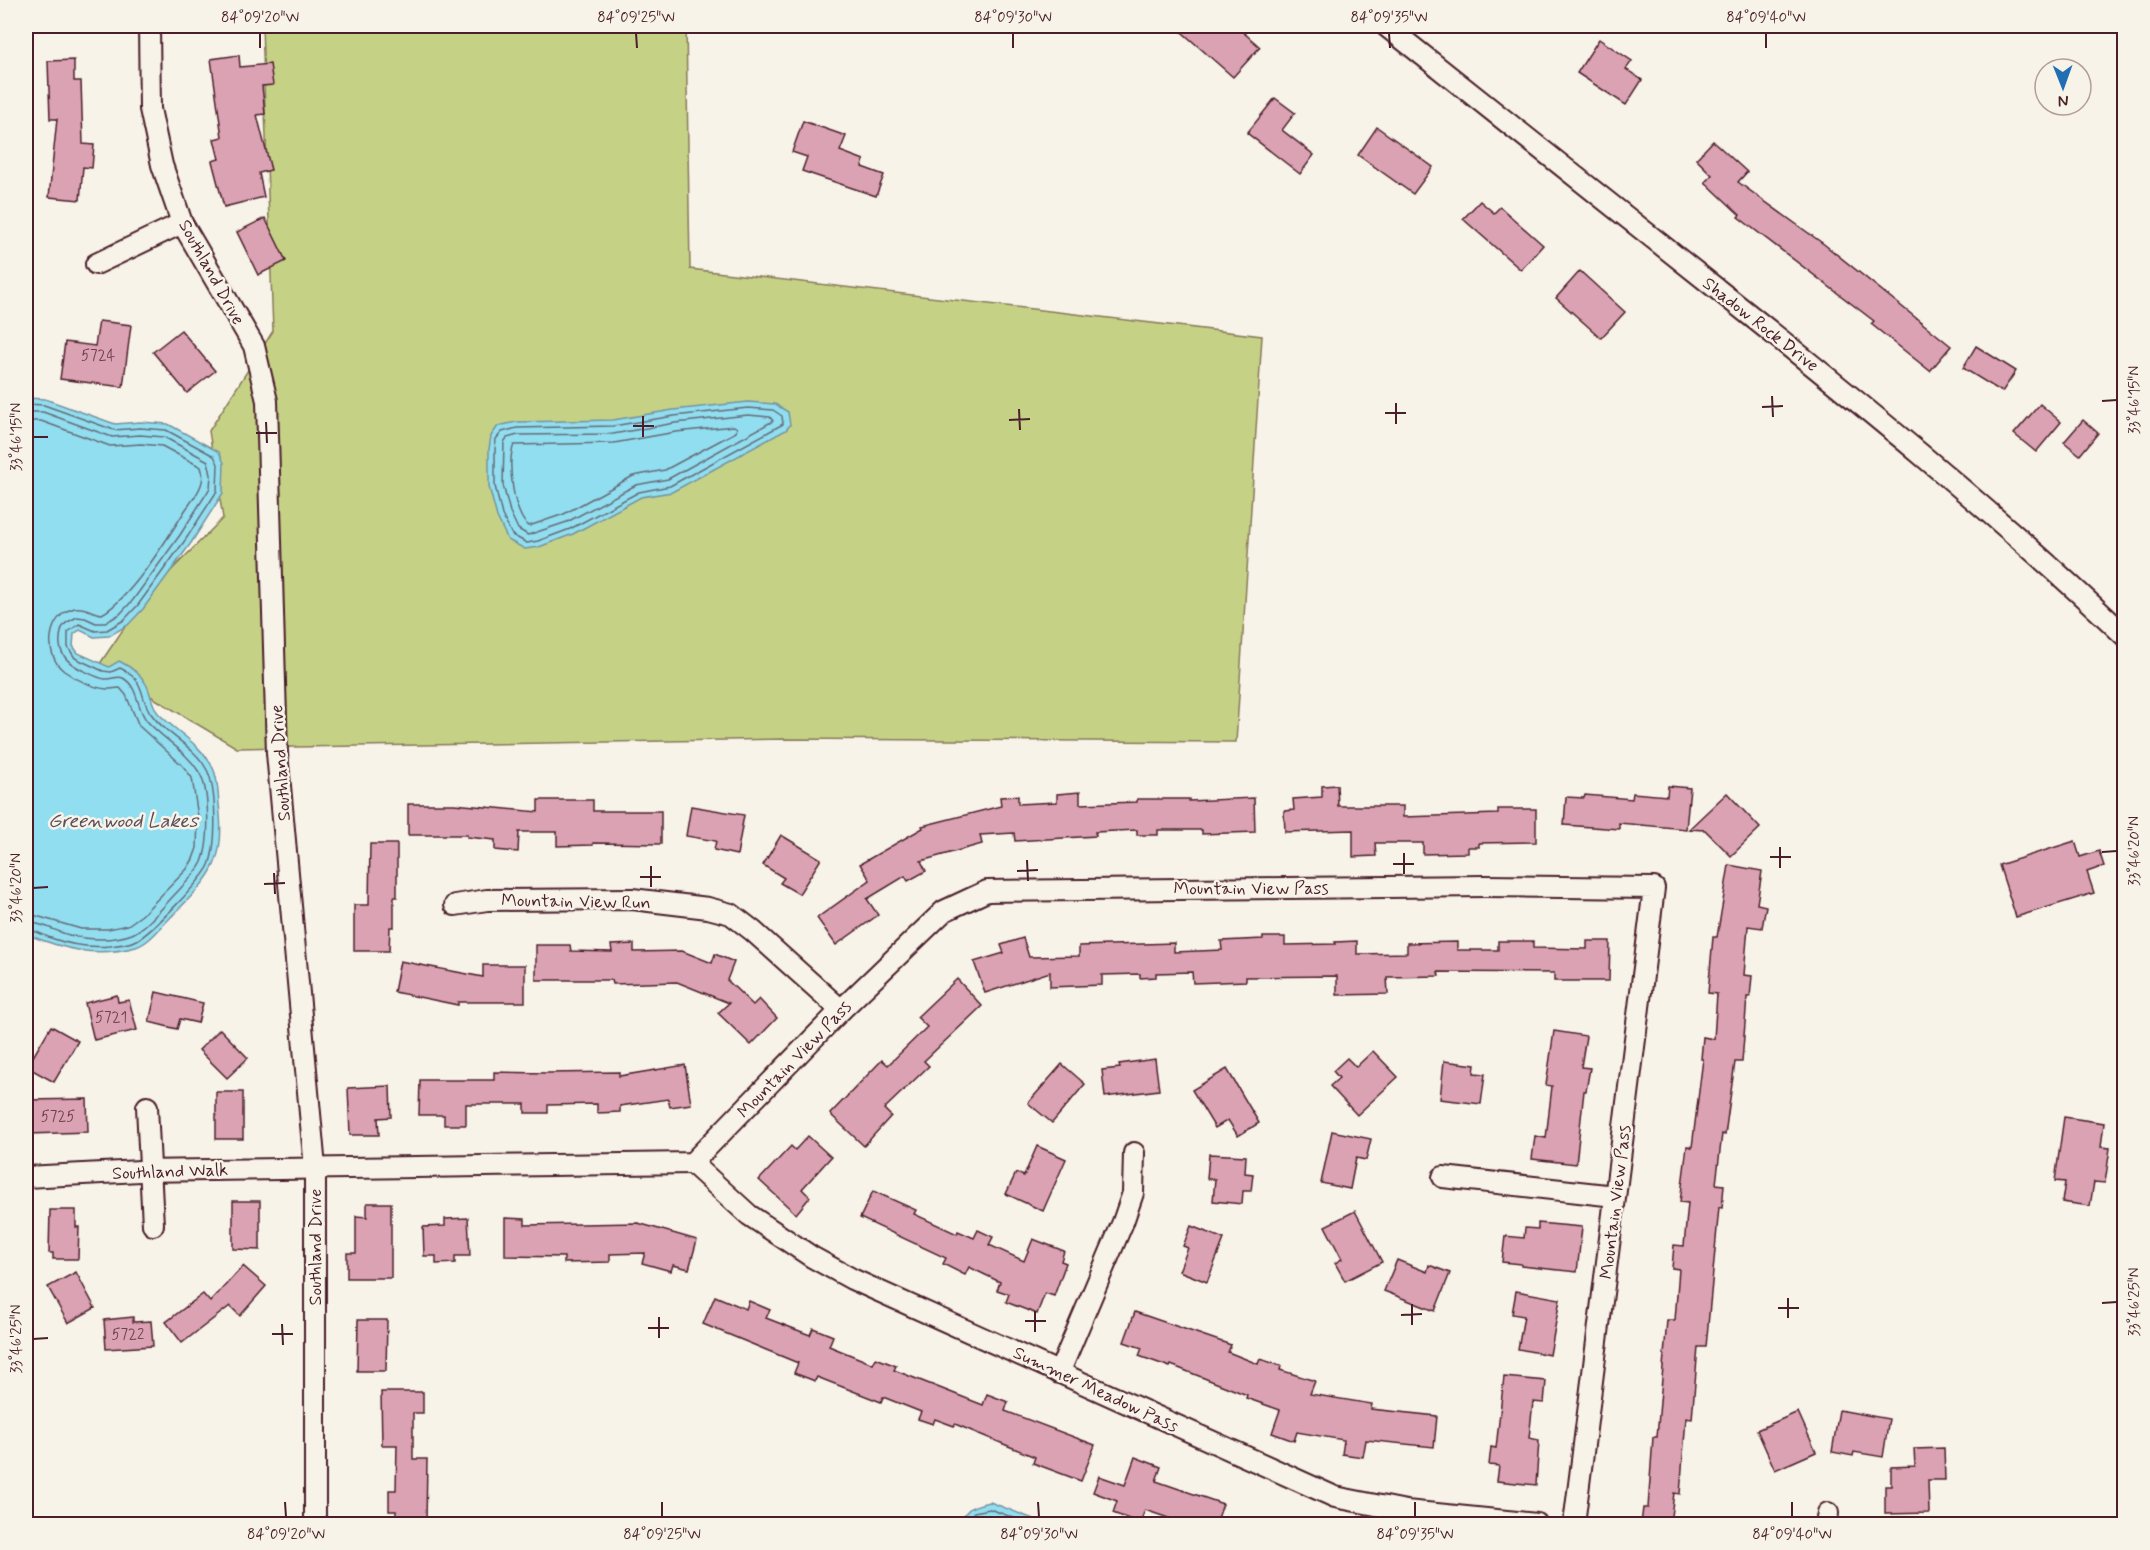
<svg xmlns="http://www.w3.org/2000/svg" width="2150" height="1550" font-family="Mynerve,sans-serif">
<rect width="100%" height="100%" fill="#f7f3e8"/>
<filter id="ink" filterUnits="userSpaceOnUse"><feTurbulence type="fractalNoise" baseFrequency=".0167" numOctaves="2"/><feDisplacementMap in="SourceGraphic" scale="12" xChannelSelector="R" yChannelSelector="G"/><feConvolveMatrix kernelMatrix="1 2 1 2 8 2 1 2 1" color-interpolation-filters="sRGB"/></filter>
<g filter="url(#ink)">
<polygon fill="#c5d286" stroke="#887858" stroke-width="1.5" points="262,26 686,26 690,269 1262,336 1236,742 785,739 237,748 147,694 93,674 145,597 223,518 209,431 273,331"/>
<g fill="#90deef" stroke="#7492a1" stroke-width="1.5">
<path d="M 26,398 L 45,399 L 115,424 L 140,422 L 168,424 L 219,452 L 224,463 L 223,493 L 191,543 L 143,609 L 128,625 L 109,636 L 94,637 L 80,630 L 74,634 L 73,646 L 78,653 L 109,667 L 119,661 C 129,666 141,674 146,684 C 151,693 152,706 158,713 C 175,731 202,745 213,768 C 218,778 218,792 219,804 C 226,865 211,876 170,918 C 161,927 149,943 136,947 C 95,958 63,949 26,934 Z"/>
<polygon points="748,402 775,404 788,412 790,425 786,430 672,492 641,497 573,534 539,547 525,549 508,540 497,517 489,487 489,449 491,436 498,426 516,422 613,420 673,410"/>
<path d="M 990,1502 L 1041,1522 L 1044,1524 L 959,1524 C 967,1507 972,1506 990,1502 Z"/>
</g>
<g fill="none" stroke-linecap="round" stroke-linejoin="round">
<g stroke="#666b79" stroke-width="1.5">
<path d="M 26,404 L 44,405 L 114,430 L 140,428 L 166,430 L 214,456 L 218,464 L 217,491 L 186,539 L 138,605 L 124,620 L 107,630 L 95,631 L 79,624 L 68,632 L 68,647 L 75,658 L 103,671 L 111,672 L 120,668 C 148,681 138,698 152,715 C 167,736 195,746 207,770 C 217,790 217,844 209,865 C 203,879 151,933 137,940 C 130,944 117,945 110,946 C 90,948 70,945 51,938 C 43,935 34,930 26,929"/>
<polygon points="748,408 773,410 782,416 783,424 670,486 639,492 570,529 538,541 527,543 512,535 502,515 495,486 495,450 496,439 502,432 517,428 613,426 674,416"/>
<path d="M 26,412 L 43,412 L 112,437 L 140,435 L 164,437 L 208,461 L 211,475 L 210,488 L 180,535 L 133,600 L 120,614 L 105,623 L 96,623 L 85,618 L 77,617 L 66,623 L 62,628 C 55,651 65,662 84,671 C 91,674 98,678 105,679 C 111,680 118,675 123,678 C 139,687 136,708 147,721 C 163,739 186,751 199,772 C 210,789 210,843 202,862 C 197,873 187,881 179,890 C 167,902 148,927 132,934 C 114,941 87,940 69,935 C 55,931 40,922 26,922"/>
<polygon points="748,415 770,417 773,421 668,479 636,485 567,522 528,535 518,529 510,512 503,485 504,442 507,438 518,435 613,434 675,423"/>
<path d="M 26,421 L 41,421 L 110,446 L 141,444 L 162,446 L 201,467 C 203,473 203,480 201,485 C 198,494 191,502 186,509 C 167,539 131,598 102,614 C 92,613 85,606 75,608 C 47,614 43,655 64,671 C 75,679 94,688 107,689 C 112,689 116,688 120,688 L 126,695 L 139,726 L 183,766 L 192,778 L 198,817 L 197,848 L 193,859 L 187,869 L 142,915 L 128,925 L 108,929 L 81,929 L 26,913"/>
<path d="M 734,426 L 737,428 L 736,432 L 665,470 L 633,476 L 564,514 L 529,526 C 514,518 506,460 514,445 L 614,443 L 676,432 Z"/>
<polyline points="965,1524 974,1512 990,1509 1030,1524"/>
</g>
</g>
<g fill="#dba2b3" stroke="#4a1f2b" stroke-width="1.5">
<polygon points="1175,26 1236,26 1260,47 1233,77"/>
<polygon points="1599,39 1632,61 1626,69 1642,80 1626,105 1577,73"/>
<polygon points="239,55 240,67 270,64 273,85 262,86 265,114 257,115 271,170 259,173 264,197 224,207 212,161 219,159 214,139 222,137 211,59"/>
<polygon points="74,60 74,81 81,81 83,144 94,145 92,168 83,167 80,200 49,197 57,119 50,119 48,61"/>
<polygon points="1275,98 1295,113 1282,130 1314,155 1300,174 1247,133"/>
<polygon points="803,121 846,136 840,151 864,160 862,167 884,175 876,196 802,171 807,157 792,152"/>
<polygon points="1377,127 1433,167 1413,194 1358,155"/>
<polygon points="1713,141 1747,172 1738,182 1825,245 1951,346 1930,371 1871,324 1874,321 1738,217 1740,215 1705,182 1712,175 1696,159"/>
<polygon points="1480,201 1494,213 1500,207 1543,245 1521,270 1463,219"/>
<polygon points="265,218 286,261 258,275 237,232"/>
<polygon points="1580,271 1625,312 1601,338 1556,298"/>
<polygon points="99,321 131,325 123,387 60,379 65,342 95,346"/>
<polygon points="181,330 215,371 187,393 153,352"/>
<polygon points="1976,346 2016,371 2002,392 1963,368"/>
<polygon points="2040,404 2061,422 2036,452 2014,434"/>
<polygon points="2083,420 2098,433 2080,455 2064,442"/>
<polygon points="1337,785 1338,806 1403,806 1403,817 1498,814 1498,809 1536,809 1536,842 1479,843 1479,847 1468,847 1468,853 1423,854 1423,843 1375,843 1376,856 1353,857 1353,830 1285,832 1284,811 1294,810 1293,799 1322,797 1322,786"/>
<polygon points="1668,786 1690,788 1686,829 1619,823 1619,829 1564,825 1566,797 1584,798 1585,795 1632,799 1633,793 1667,796"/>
<polygon points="1080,792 1080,804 1137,802 1137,799 1189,799 1189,801 1254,798 1255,832 1202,834 1202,830 1158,830 1158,835 1137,835 1137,830 1095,832 1096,836 1015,841 1014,833 980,835 982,844 921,861 926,871 908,881 905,876 867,899 878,915 836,945 817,918 870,880 860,864 923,828 922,826 1001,806 1000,797 1018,796 1018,804 1057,802 1057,794"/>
<polygon points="1727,793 1760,828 1731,856 1705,830 1689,829"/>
<polygon points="538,800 593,800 593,811 661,811 661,844 593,843 593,845 557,846 557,832 519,832 518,852 495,850 495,840 467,837 467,835 408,835 408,804 454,804 538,812"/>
<polygon points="691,806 744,815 737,855 714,850 716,841 686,836"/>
<polygon points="781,835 821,859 799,894 780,883 784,878 763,865"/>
<polygon points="2075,841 2080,857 2099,851 2104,866 2087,872 2094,893 2016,917 1999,865"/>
<polygon points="370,844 397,844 397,897 394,897 394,927 390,927 389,951 354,951 354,905 369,905"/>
<polygon points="1729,865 1762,871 1757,904 1766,906 1762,928 1748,926 1744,975 1752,976 1750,997 1747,997 1742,1062 1735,1062 1725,1135 1722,1134 1716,1184 1724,1185 1722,1208 1719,1207 1706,1347 1698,1347 1692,1419 1686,1418 1680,1494 1674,1493 1670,1524 1641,1524 1643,1508 1648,1508 1653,1437 1657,1437 1667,1320 1675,1320 1679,1269 1672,1268 1674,1245 1684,1246 1688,1203 1680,1202 1687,1146 1692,1147 1703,1059 1701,1059 1703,1037 1714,1039 1717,994 1708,993 1713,937 1717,937"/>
<polygon points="1263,937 1285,937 1285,945 1336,944 1335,942 1357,941 1357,954 1407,953 1407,943 1457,942 1457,950 1498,950 1498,941 1533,941 1533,948 1587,949 1587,941 1610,941 1609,981 1554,981 1554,973 1438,972 1439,976 1387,977 1388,994 1337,995 1337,976 1246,977 1246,981 1193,983 1192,972 1156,973 1156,977 1140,978 1140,974 1102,975 1102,985 1050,987 1050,972 985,993 974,962 1004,953 1001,945 1023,938 1029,957 1079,956 1079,946 1174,943 1174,952 1222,950 1221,941 1263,939"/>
<polygon points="634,944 634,952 682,951 712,963 715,954 734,962 727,980 753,1005 759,999 777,1018 751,1045 718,1013 729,1003 677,982 613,984 612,980 536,980 536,945 570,945 571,951 612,952 611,945"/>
<polygon points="400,961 483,977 483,965 525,965 525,1002 458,1002 458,1005 394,992"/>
<polygon points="957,979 982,1006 924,1061 929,1066 884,1109 891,1116 864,1146 830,1114 882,1060 888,1065 927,1027 917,1017"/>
<polygon points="156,992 203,1003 198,1023 180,1019 177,1029 149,1022"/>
<polygon points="117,995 118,1002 129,1000 137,1030 94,1040 85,1003"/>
<polygon points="51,1026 78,1041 54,1082 27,1067"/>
<polygon points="220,1029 248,1058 227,1078 199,1050"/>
<polygon points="1554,1031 1586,1036 1581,1067 1590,1068 1586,1091 1584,1091 1576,1164 1532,1159 1535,1136 1546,1138 1552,1086 1546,1085"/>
<polygon points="1373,1051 1398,1077 1357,1115 1330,1086 1339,1078 1333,1071 1347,1058 1356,1067"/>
<polygon points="1155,1059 1159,1090 1105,1097 1102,1070 1120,1068 1119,1064"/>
<polygon points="1444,1061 1475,1065 1474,1073 1485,1074 1481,1104 1440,1099"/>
<polygon points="1062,1064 1085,1084 1052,1123 1028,1103"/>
<polygon points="685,1065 691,1104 670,1107 668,1099 620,1106 620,1112 597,1113 597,1104 548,1105 548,1113 525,1113 525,1104 466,1104 466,1125 444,1125 444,1115 419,1115 420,1080 494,1080 494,1072 548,1073 619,1072 619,1076"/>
<polygon points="1227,1069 1259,1123 1238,1136 1228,1120 1215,1128 1192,1090"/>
<polygon points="390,1086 391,1117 378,1118 379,1135 350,1135 348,1088"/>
<rect x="216" y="1092" width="27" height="47"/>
<polygon points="87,1099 88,1132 29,1134 28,1100"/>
<polygon points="2064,1117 2104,1123 2101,1147 2110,1148 2105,1183 2094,1182 2090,1206 2062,1202 2065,1182 2055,1181"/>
<polygon points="1332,1131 1371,1139 1366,1160 1356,1158 1350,1189 1321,1183"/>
<polygon points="808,1136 831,1157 802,1189 810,1197 796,1214 759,1180 791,1146 795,1150"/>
<polygon points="1037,1146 1066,1159 1043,1211 1006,1194 1016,1173 1024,1176"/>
<polygon points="1209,1154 1246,1156 1245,1173 1253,1174 1251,1191 1243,1191 1242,1204 1213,1201 1215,1179 1207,1179"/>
<polygon points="873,1191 916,1210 914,1214 957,1234 958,1231 974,1238 978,1230 993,1237 989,1245 1024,1261 1033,1239 1064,1251 1061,1261 1066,1263 1054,1296 1045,1293 1037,1314 1006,1302 1009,1294 997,1290 1000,1282 969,1267 965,1275 943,1264 946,1258 860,1218"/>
<polygon points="233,1201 260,1201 260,1250 233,1249"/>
<polygon points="367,1203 391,1203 391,1278 347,1278 347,1253 356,1253 356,1216 367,1217"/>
<polygon points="50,1210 76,1210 76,1227 79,1227 78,1259 53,1259 53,1253 49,1253"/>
<polygon points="1355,1211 1382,1262 1345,1281 1335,1263 1342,1259 1325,1226"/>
<polygon points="468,1218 470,1256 455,1256 455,1263 436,1264 436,1256 424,1256 423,1227 445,1226 445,1219"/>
<polygon points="505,1218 525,1219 525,1225 638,1223 697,1240 689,1269 673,1265 671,1271 642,1263 645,1253 610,1254 610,1262 564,1263 564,1257 505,1256"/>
<polygon points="1538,1223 1582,1227 1577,1272 1521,1266 1521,1264 1502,1262 1505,1236 1524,1238 1525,1228 1538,1229"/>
<polygon points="1191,1226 1224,1239 1207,1282 1179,1271 1188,1248 1183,1246"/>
<polygon points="1397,1260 1427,1272 1429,1265 1450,1273 1435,1311 1384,1291"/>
<polygon points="243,1266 266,1286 240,1316 230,1306 182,1343 166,1322 203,1294 210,1302"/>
<polygon points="76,1272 95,1308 68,1323 48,1287"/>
<polygon points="1516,1291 1560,1299 1550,1355 1518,1349 1524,1316 1512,1314"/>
<polygon points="715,1296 746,1309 749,1301 770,1310 766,1318 810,1335 813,1328 833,1336 829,1346 873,1364 876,1358 896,1366 894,1370 983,1405 987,1394 1008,1402 1005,1411 1095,1445 1081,1481 1033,1463 1035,1457 955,1424 954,1426 935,1419 933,1424 918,1419 921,1412 883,1397 881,1402 817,1377 815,1381 794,1373 798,1363 703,1324"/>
<polygon points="1135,1312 1231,1345 1228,1352 1258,1364 1260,1359 1281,1366 1280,1370 1315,1381 1310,1394 1372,1404 1371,1409 1437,1416 1434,1447 1366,1440 1363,1457 1342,1454 1344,1440 1297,1432 1294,1441 1272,1433 1280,1410 1246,1398 1247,1395 1171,1365 1170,1367 1139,1356 1142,1348 1124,1342"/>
<polygon points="133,1317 133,1322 151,1321 153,1346 106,1349 104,1320"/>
<polygon points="358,1320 387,1320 386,1371 357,1371"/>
<polygon points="1504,1377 1546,1381 1544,1403 1533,1402 1529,1438 1539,1440 1536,1485 1497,1481 1499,1466 1489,1465 1491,1447 1496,1448"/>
<polygon points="381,1392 423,1392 423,1413 413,1413 413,1459 427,1459 426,1524 396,1524 396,1511 389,1511 389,1490 396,1490 397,1445 382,1445"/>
<polygon points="1839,1410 1889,1419 1883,1457 1854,1452 1853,1456 1832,1452"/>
<polygon points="1798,1412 1816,1452 1775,1470 1757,1430"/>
<polygon points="1944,1448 1945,1480 1928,1480 1929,1513 1885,1514 1885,1486 1891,1486 1891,1467 1915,1466 1914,1449"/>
<polygon points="1135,1457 1161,1467 1156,1481 1223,1504 1216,1524 1186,1524 1145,1510 1140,1523 1113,1513 1117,1501 1093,1492 1099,1476 1125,1485"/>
</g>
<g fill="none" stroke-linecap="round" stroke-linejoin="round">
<g stroke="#4a1f2b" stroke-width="24">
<g id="street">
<polyline points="149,26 150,109 162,165 182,223 254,346 267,401 277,753 315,1168 315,1524"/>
<path d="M 1386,26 C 1497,113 1607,201 1717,289 C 1857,400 1995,512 2124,635"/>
<polyline points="96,264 182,223"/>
<polyline points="455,905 487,900 632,899 708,908 731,914 753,931 841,1010"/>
<polyline points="147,1107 153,1225"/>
<polyline points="692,1163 749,1215 812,1257 852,1279 1335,1497 1406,1511 1537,1524"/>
<polyline points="26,1177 140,1171 692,1163 841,1010 944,911 987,891 1485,886 1654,888 1574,1524"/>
<polyline points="1443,1177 1615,1196"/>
<polyline points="1059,1373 1123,1222 1133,1193 1134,1153"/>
<polyline points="1826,1524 1828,1513"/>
</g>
</g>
<use href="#street" stroke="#f7f3e8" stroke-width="20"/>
</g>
</g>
<path fill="none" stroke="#4a1f2b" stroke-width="2" d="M 260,33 L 260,48M 636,33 L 637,48M 1013,33 L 1013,48M 1389,33 L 1390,48M 1766,33 L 1766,48M 1772,396 L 1773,417M 2102,401 L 2117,400M 1396,403 L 1396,424M 1762,407 L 1783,406M 1019,409 L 1020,430M 1385,413 L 1406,413M 643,416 L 643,437M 1009,420 L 1030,419M 266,422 L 267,443M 633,426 L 654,426M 256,433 L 277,433M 33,437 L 48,437M 1780,847 L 1780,868M 2102,852 L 2117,851M 1404,853 L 1404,874M 1770,857 L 1791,857M 1027,860 L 1028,881M 1393,864 L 1414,864M 651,866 L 651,887M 1017,871 L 1038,870M 274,873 L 275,894M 640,877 L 661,877M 264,884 L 285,883M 33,888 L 48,887M 1788,1298 L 1788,1318M 2102,1303 L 2117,1302M 1412,1304 L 1412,1325M 1778,1308 L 1799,1308M 1035,1311 L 1035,1332M 1401,1315 L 1422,1314M 659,1317 L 659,1338M 1025,1321 L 1046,1321M 282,1324 L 283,1345M 648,1328 L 669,1328M 272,1334 L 293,1334M 33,1339 L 48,1338M 285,1502 L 286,1517M 662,1502 L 662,1517M 1038,1502 L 1039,1517M 1415,1502 L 1415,1517M 1792,1502 L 1792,1517"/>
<g text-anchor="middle" stroke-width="5" stroke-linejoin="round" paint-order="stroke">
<g font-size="15" fill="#6e404d">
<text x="98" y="360">5724</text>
<text x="111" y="1022">5721</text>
<text x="58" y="1121">5725</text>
<text x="128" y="1339">5722</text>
</g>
<g font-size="18" fill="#4a1f2b" stroke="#f7f3e8">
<text transform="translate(212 272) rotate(61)" y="6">Southland Drive</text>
<text transform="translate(1761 324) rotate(38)" y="6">Shadow Rock Drive</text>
<text transform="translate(280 763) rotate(-94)" y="6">Southland Drive</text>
<text x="1251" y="894">Mountain View Pass</text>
<text transform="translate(576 901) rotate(1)" y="6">Mountain View Run</text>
<text transform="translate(794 1059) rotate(-46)" y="6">Mountain View Pass</text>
<text transform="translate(170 1171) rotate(-2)" y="6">Southland Walk</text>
<text transform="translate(1615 1202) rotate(-83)" y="6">Mountain View Pass</text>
<text transform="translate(315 1247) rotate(-90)" y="6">Southland Drive</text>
<text transform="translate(1096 1389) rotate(25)" y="6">Summer Meadow Pass</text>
</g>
<g font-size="20" font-style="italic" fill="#5c4f5c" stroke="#f7f3e8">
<text x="123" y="827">Greenwood Lakes</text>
</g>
</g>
<rect width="2150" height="1550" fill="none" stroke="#f7f3e8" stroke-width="66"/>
<g transform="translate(2063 87) rotate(179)"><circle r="28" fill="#f7f3e8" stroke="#b29e9c" stroke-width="1.5"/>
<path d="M0-4.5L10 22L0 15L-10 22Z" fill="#1f6fb2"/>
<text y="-9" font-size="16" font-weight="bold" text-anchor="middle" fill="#4a1f2b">N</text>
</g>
<rect x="33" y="33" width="2084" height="1484" fill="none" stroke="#4a1f2b" stroke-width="2"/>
<g font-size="15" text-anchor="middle" fill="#4a1f2b">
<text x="260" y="22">84°09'20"W</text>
<text x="636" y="22">84°09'25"W</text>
<text x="1013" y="22">84°09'30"W</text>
<text x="1389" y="22">84°09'35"W</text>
<text x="1766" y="22">84°09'40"W</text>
<text transform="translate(2134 400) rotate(-90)" y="5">33°46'15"N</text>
<text transform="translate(16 437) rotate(-90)" y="5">33°46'15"N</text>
<text transform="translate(2134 851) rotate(-90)" y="5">33°46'20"N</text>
<text transform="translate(16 888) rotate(-90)" y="5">33°46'20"N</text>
<text transform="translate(2134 1302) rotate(-90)" y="5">33°46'25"N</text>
<text transform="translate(16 1339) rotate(-90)" y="5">33°46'25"N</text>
<text x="286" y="1539">84°09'20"W</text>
<text x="662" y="1539">84°09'25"W</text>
<text x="1039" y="1539">84°09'30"W</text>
<text x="1415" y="1539">84°09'35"W</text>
<text x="1792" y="1539">84°09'40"W</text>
</g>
</svg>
